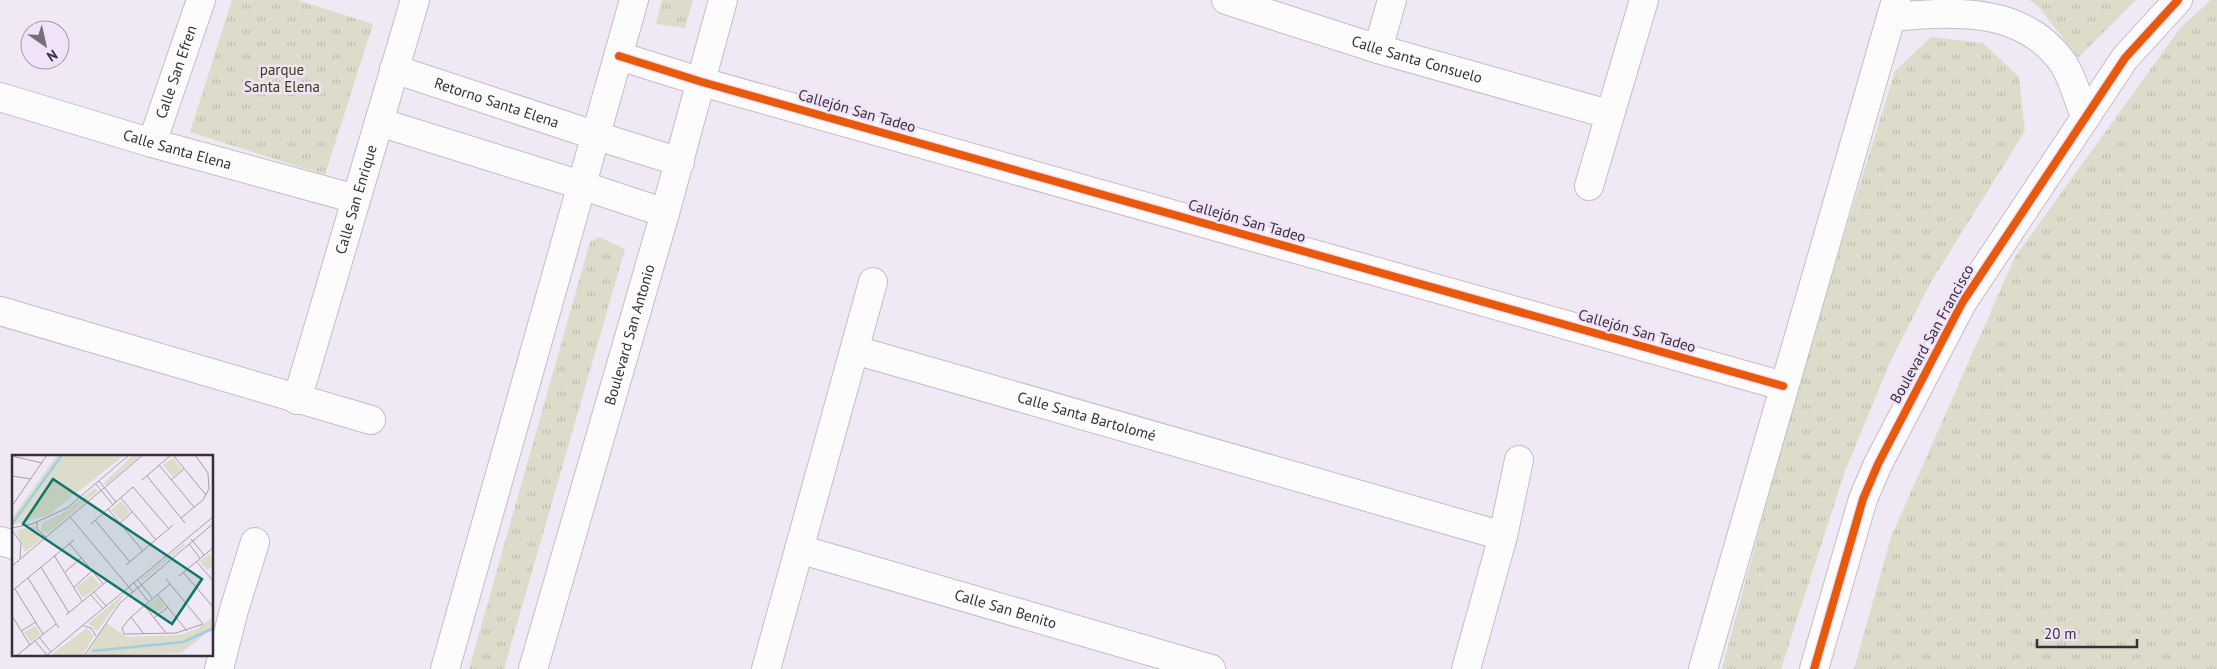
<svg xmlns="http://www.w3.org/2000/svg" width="2217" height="669" font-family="'PT Sans',sans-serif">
<defs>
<pattern id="grass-tufts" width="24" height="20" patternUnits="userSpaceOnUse" patternTransform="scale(1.25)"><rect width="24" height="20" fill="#dddccb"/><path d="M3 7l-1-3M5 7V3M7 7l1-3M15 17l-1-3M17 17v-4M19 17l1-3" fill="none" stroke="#bebdaf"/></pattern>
</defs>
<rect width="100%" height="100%" fill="#f0e8f4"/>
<g fill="url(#grass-tufts)">
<polygon points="232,0 297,0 373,24 325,175 190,132"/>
<polygon points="662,0 693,0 685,28 656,24"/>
<polygon points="2029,0 2136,0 2078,58 2038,6"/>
<polygon points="2211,0 2217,0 2217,669 1854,669 1891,537 2015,257 2181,27"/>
<polygon points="1931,37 1983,43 2019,77 2025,131 1931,282 1891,360 1845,471 1781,669 1722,669 1801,374 1895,71"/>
<polygon points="599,237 625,249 504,669 469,669 590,242"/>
</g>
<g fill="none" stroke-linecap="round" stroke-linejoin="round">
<g stroke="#c3bdc7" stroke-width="30">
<g id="minor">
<path id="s1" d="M 1226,0 L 1378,49 L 1608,114"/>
<polyline points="1378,49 1392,0"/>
<path id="s2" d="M 394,69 L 597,136"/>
<polyline points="702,82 1783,386"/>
<path id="s3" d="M 0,97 L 152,143 L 356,199"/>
<polyline points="379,122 581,185"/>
<path id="s4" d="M 152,143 L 201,0"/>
<polyline points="1589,186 1644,0"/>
<polyline points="0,311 371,420"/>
<path id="s5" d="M 855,350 L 1503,536"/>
<path id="s6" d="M 297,400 L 415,0"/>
<polyline points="0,541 14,545"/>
<path id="s7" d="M 799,549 L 1211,669"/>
<polyline points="219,669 234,610 255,542"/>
<polyline points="766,669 873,282"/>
<polyline points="1466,669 1503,536 1519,460"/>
</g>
</g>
<g stroke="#c3bdc7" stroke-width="30">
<g id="tertiary">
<path d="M 1891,17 C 1953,12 2022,5 2063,63 C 2073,78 2078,100 2085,116"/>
<polyline points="619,56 702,82"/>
<polyline points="597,136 680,162"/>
<polyline points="581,185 665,213"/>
<polyline points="445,669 634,0"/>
<path id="s8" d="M 533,669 L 665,213 L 723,0"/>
<polyline points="1703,669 1896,0"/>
<polyline points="1814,669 1863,499 1878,464 1962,303 2125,58 2178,0"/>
</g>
</g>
<use href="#minor" stroke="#fdfcfd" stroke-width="28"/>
<use href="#tertiary" stroke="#fdfcfd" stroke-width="28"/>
<g stroke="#f1e2fa" stroke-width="11">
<g id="cycleway">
<polyline points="619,56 702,82 1783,386"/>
<polyline points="1814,669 1863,499 1878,464 1962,303 2125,58 2178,0"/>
</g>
</g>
<use href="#cycleway" stroke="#e8590c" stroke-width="8"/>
</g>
<g text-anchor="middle" stroke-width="5" stroke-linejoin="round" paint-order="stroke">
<g font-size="15" fill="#363039" stroke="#f1e2fa">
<text dy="5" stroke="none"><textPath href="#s1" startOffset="200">Calle Santa Consuelo</textPath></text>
<text dy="5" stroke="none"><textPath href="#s4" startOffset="75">Calle San Efren</textPath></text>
<text dy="5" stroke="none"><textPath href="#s2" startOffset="108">Retorno Santa Elena</textPath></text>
<text transform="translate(857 111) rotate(16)" y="5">Callejón San Tadeo</text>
<text dy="5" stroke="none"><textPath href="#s3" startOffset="185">Calle Santa Elena</textPath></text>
<text dy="5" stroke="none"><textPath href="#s6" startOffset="209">Calle San Enrique</textPath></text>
<text transform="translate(1247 221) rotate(16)" y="5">Callejón San Tadeo</text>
<text transform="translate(1637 331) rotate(16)" y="5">Callejón San Tadeo</text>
<text transform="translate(1932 334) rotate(-61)" y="5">Boulevard San Francisco</text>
<text dy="5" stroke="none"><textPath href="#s8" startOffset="348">Boulevard San Antonio</textPath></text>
<text dy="5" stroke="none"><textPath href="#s5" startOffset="241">Calle Santa Bartolomé</textPath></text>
<text dy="5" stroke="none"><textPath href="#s7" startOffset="215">Calle San Benito</textPath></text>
</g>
<g font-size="15" fill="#393d0d" stroke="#f1e2fa">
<text x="282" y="75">parque<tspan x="282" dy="17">Santa Elena</tspan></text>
</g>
</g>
<g transform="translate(12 455)">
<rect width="201" height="201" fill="#f0e8f4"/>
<path d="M 45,0 L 113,0 L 36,60 L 0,70 L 0,63 ZM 121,0 L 129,0 L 94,30 L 91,29 ZM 161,3 L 170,14 L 161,22 L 151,10 ZM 83,33 L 86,36 L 80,41 L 36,78 L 29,76 L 30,68 L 49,59 ZM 109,46 L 118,57 L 109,65 L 99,55 ZM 23,71 L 24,78 L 30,84 L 13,97 L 4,75 ZM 172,88 L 173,90 L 130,126 L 129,124 ZM 198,99 L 201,110 L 195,115 L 187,106 ZM 80,120 L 88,130 L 71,143 L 64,132 ZM 115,136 L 85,176 L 77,169 L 77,168 ZM 146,142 L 153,151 L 143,159 L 136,150 ZM 201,162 L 201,173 L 169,198 L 74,201 L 94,168 L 115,182 L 166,180 L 183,175 ZM 23,171 L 29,179 L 19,187 L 12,177 ZM 75,173 L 82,181 L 70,201 L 37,201 Z" fill="#dddccb"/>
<path fill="none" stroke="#9dcee6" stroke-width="2.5" d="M 0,69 L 50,0M 80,196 L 171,187 L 202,173"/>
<path fill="none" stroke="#a69ea9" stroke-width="1" d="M 161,0 L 194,40M 0,1 L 30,8M 147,10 L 182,52M 0,21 L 19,24M 135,21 L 173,68M 130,25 L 159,0M 159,25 L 172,14M 87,26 L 104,47M 84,29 L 101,50M 109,43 L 144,85M 0,51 L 35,0M 96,54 L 131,96M 58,62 L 121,137M 169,63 L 191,45 L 197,34 L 196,18 L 183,0M 83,65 L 118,107M 25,67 L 25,74 L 34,82M 108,68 L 120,57M 79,69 L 121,32 L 157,74M 0,73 L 20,69 L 55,53 L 117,0M 0,75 L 9,88 L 8,104M 179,84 L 192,100M 57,88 L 91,129M 177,89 L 188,103M 42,100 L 70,146M 184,106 L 202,127M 114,110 L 161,70M 0,111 L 131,0M 29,112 L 57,158M 53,117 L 69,103M 171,117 L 202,153M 167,121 L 202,92M 16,123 L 47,173M 125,124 L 140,143M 154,124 L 158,129 L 191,169 L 164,178 L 112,179 L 110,173 L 119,162 L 158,129M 121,127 L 136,146M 62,132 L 80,116M 3,134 L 31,179M 0,136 L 62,85M 82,137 L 94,151M 145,139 L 175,176M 79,140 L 91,154M 132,150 L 154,178M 54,160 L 95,126M 0,161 L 18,190M 119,162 L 132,179M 142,163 L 156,152M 72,171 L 79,173 L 84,181M 9,176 L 24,167M 27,182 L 39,197M 23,186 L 35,200M 4,201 L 44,169M 34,201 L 202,61M 72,201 L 108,148 L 202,68M 130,201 L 172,201"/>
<path fill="#0f766e" fill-opacity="0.15" stroke="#0f766e" stroke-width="2.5" d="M 41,24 L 190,124 L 160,169 L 11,69 Z"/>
<rect width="201" height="201" fill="none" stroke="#363039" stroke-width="2.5"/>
</g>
<g transform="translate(45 45) rotate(146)"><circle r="24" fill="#f1e2fa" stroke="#a69bad"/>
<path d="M0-4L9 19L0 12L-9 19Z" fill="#77707a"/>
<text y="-8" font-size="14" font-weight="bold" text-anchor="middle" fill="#363039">N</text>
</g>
<path d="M2037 639v8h100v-8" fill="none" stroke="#363039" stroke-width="2.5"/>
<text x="2044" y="639" font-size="15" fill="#363039" stroke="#f1e2fa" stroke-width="4" paint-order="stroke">20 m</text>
</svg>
